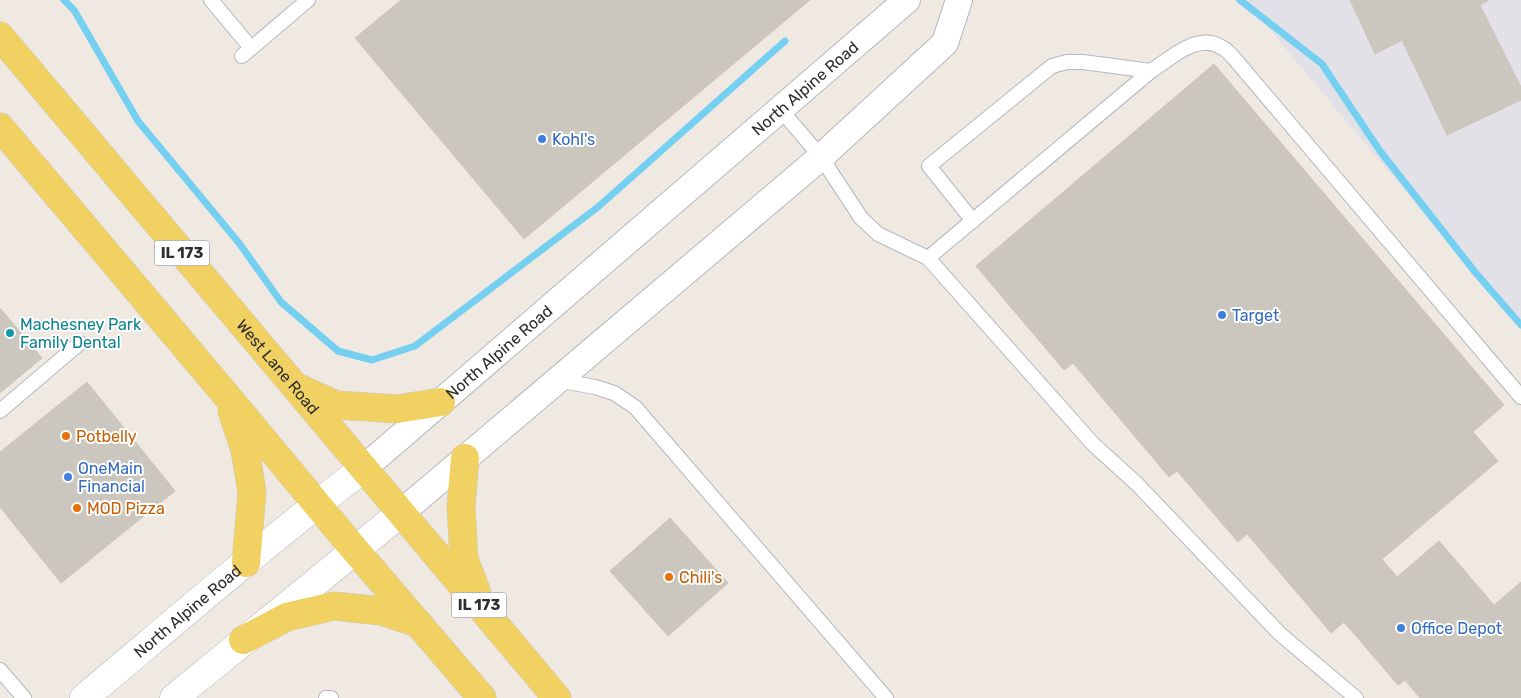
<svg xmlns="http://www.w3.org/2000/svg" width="1521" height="698" font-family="Rubik,sans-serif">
<rect width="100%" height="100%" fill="#efe9e1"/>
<polygon fill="#e3e1e8" points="1245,0 1521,0 1521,330"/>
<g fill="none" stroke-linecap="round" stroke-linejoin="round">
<g stroke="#75cff0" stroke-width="7">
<polyline points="64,0 74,10 138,121 239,243 281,302 338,351 372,360 415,346 598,207 785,41"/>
<polyline points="1240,0 1322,64 1380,151 1475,272 1521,325"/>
</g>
</g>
<g fill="#cbc7bf" stroke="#cbc5ba">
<polygon points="401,0 810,0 524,239 355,38"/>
<polygon points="1350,0 1489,0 1480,5 1521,87 1521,100 1447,135 1402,40 1375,54"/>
<polygon points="1214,64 1504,405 1473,432 1498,461 1316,615 1247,534 1238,542 1177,471 1169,477 1073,363 1064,370 976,266"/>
<polygon points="0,308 42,358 0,393"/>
<polygon points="87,382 175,491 61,583 0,507 0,452"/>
<polygon points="670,518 728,583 668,636 610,571"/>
<polygon points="1439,541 1494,605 1521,582 1521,698 1420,698 1405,680 1398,685 1344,622 1331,633 1316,615 1382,559 1397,577"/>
</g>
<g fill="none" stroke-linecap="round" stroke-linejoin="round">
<g stroke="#b4b7c1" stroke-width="16">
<g id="lane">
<polyline points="211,0 251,48"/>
<polyline points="242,56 308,0"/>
<polyline points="780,109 821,157 861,218 878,234 928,258 1093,444 1137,484 1280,634 1356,698"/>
<polyline points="973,221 929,166 1052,66 1067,62 1083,62 1151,71"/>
<path d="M 928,258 L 1151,71 C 1170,59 1197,32 1221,47 C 1226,49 1230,54 1233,57 L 1521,397"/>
<polyline points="557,380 595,387 614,393 635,407 886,698"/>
<polyline points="0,411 80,343"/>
<polyline points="0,670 24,698"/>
<polyline points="326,698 331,698"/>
</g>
</g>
<g stroke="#b4b7c1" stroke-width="28">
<g id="street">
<path id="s1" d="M 364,468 L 907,0"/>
<polyline points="402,512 821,157 945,43 959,0"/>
</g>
</g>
<g stroke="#b4b7c1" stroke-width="29">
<g id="secondary">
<path id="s2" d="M 84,698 C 177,620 268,541 364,468"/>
<polyline points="174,698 402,512"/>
</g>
</g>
<g stroke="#c9c9c9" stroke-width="29">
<g id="primary">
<path id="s3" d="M 0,36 L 557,698"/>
<polyline points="0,127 226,395 355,550 482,698"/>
<polyline points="301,389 336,405 397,409 441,402"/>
<polyline points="232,411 245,450 252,492 246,563"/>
<polyline points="465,458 461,507 464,559 477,593"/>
<polyline points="243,640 287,617 334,606 381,611 418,623"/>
</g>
</g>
<use href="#lane" stroke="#fff" stroke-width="14"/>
<use href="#street" stroke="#fff" stroke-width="26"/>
<use href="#secondary" stroke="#fff" stroke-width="28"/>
<use href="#primary" stroke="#f2d163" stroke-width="28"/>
</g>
<g fill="#3f7fe0" stroke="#fff" stroke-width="2">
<circle cx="542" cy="139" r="5"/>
<circle cx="1222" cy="315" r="5"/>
<circle cx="68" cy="477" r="5"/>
<circle cx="1401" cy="628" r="5"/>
</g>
<circle fill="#0f9aa8" stroke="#fff" stroke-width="2" cx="10" cy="333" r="5"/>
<g fill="#e8710a" stroke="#fff" stroke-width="2">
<circle cx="66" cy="436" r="5"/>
<circle cx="77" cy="508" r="5"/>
<circle cx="669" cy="577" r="5"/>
</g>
<g text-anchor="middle" stroke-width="4" stroke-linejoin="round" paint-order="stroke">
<g fill="#fff" stroke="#6d6d6d" stroke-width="1">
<rect x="154.5" y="240.5" width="55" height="25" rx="4"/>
<rect x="451.5" y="592.5" width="55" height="25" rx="4"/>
</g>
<g font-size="15" font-weight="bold" fill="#2e2e2e">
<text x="182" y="258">IL 173</text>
<text x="479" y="610">IL 173</text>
</g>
<g font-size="16" fill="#2e2e2e" stroke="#fff">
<text dy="6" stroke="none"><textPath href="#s1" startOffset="582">North Alpine Road</textPath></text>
<text dy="6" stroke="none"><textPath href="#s1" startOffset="178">North Alpine Road</textPath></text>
<text dy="6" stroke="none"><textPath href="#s3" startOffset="432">West Lane Road</textPath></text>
<text dy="6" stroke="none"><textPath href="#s2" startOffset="135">North Alpine Road</textPath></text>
</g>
<g font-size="16" fill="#366cbe" stroke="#fff" text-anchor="start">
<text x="552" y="145">Kohl's</text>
<text x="1232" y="321">Target</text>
<text x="78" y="474">OneMain<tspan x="78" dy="18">Financial</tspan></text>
<text x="1411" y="634">Office Depot</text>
</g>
<g font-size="16" fill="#0d838f" stroke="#fff" text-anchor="start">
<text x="20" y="330">Machesney Park<tspan x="20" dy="18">Family Dental</tspan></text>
</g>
<g font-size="16" fill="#c56008" stroke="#fff" text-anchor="start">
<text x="76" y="442">Potbelly</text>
<text x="87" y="514">MOD Pizza</text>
<text x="679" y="583">Chili's</text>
</g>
</g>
</svg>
